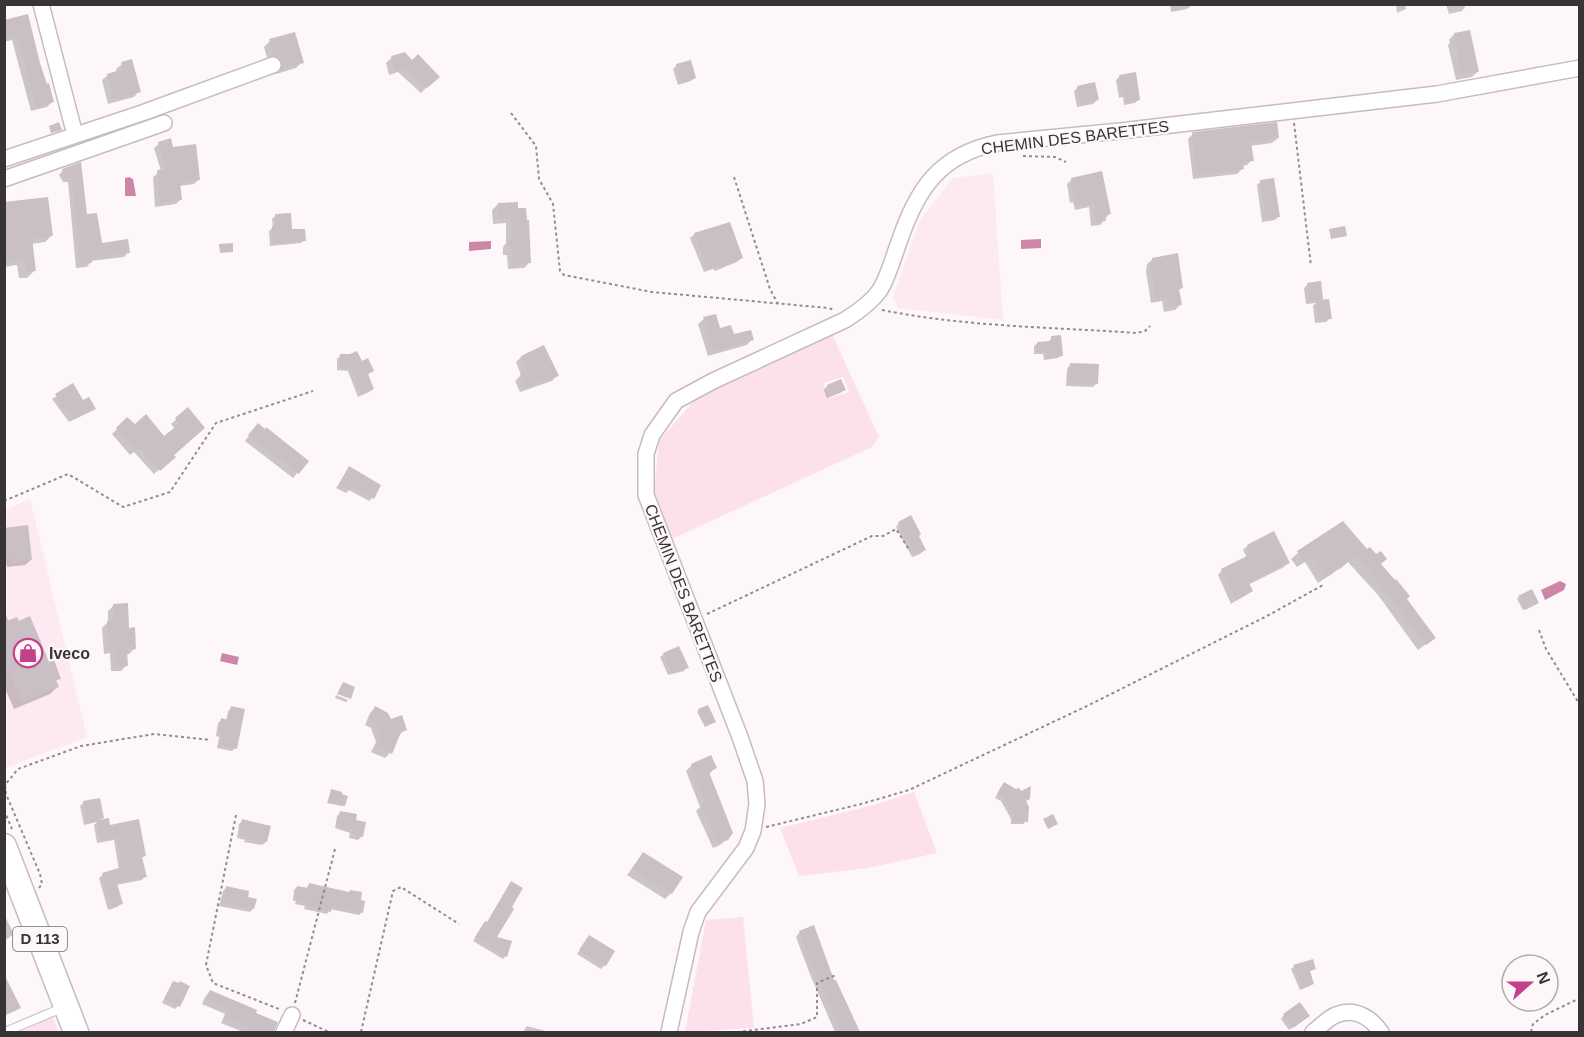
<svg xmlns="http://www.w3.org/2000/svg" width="1584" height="1037" font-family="Helvetica,sans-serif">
<rect width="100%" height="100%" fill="#fef7fa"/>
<g fill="#fce9f1">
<polygon points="993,173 1003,320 898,308 893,297 920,220 953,178"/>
<polygon points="30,499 87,737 5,768 5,510"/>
<polygon points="49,1007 59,1032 5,1032 5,1026"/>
</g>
<g fill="#fce0ec" fill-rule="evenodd">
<path d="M 833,336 L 879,437 L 872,447 L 672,539 L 654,490 L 659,441 L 699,395 ZM 843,377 L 849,392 L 829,398 L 823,383 Z"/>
<polygon points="914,792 937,853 868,868 799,876 780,828 874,805"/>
<polygon points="743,917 754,1028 685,1032 706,920"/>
<polygon points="50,1014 57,1028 49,1032 20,1032"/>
</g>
<g fill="#cc87a8">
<polygon points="129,177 133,179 136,196 125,196 125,178"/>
<polygon points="1041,239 1041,248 1021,249 1021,240"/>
<polygon points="491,241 491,249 469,251 469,242"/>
<polygon points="1560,581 1566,584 1564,590 1545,600 1541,590"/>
<polygon points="222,653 239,657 237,665 220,661"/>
</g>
<g fill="#0003">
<polygon points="1170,4 1190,4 1191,6 1187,9 1171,12"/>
<polygon points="1396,4 1405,4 1406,9 1397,13"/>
<polygon points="1446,4 1464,4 1465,7 1462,11 1449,14"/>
<polygon points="27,15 38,63 52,102 47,107 31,111 12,40 4,42 4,21"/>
<polygon points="1454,34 1477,72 1472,77 1456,80 1448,45 1450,43 1449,40"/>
<polygon points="270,41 302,62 296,68 276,74 277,67 268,61 264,47"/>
<polygon points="392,57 412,62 437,77 421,93 398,72 389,75 386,63"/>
<polygon points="122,64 139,91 134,97 108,104 102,80 108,75 117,72 116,69"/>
<polygon points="677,65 695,78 691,81 678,85 673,69"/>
<polygon points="1120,76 1139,99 1135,103 1124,105 1123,97 1119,98 1116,80"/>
<polygon points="1078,87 1097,100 1093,104 1077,107 1074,91"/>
<polygon points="1193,134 1278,138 1272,143 1250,146 1252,160 1247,165 1242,166 1242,169 1237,174 1193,179 1188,139"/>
<polygon points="159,144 172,149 199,179 194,184 179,186 181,199 176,204 155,207 153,177 161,171 154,148"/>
<polygon points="80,164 86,216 101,245 128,252 124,257 91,261 87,267 76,268 68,182 63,182 59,175 63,170"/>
<polygon points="1072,179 1110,213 1100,225 1091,226 1089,207 1075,210 1073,202 1070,203 1067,184"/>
<polygon points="1261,181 1278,217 1275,220 1262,222 1257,185"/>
<polygon points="516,203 530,262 524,268 508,269 507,255 503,255 503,247 506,243 506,223 493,224 492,210 498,204"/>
<polygon points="4,204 52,235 45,242 31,244 34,271 27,278 19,278 17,265 4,267"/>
<polygon points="276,215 291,231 304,240 301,243 270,246 269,231 273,227 272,219"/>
<polygon points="695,234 741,258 737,262 715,271 713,269 704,272 690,238"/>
<polygon points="1153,259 1182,287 1178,291 1180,305 1175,310 1164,312 1162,301 1151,303 1146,271 1147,264"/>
<polygon points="1308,284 1321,299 1319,302 1330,318 1326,322 1315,323 1313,306 1316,303 1306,304 1304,288"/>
<polygon points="704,319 719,330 733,336 752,339 747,345 708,356 698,324"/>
<polygon points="1051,338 1061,355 1058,358 1044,360 1043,354 1034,354 1034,346 1038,343 1049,342"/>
<polygon points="340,356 361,363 372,371 367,375 372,389 369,392 358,397 348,371 337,370 337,359"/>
<polygon points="521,357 557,375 552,381 520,392 515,381 521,375 516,362"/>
<polygon points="1070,365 1097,383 1093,387 1066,386 1067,369"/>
<polygon points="73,385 83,402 94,409 69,422 52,399"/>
<polygon points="827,386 844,390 840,393 827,398 824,390"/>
<polygon points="188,409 203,428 154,474 134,452 130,455 112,434 127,419 134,426 164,439 175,429 171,424"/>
<polygon points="253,430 307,462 293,478 245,441"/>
<polygon points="349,468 372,498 369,501 349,490 346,493 336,488"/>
<polygon points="899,523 917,537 924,550 920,554 912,557 896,527"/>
<polygon points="1343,523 1367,551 1376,556 1380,564 1434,638 1418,650 1378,595 1347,561 1332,574 1318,583 1305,562 1297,567 1291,559 1298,553"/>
<polygon points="4,530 31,560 25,565 7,567 6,562 4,562"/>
<polygon points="1247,546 1288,563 1284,567 1248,585 1251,590 1231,604 1218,575 1222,570 1247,558 1243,550"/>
<polygon points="1519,597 1536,604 1523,610 1517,599"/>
<polygon points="113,606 128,629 135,648 129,654 126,654 127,665 121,671 111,671 110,653 104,654 102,628 108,622 108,611"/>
<polygon points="4,611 9,622 59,678 55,682 57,687 50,694 14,709 4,686"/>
<polygon points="664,654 687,667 684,671 668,675 660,657"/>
<polygon points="336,695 348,700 346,702 335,698"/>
<polygon points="231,708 235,748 232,751 217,748 219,737 216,736 218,723 222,720 226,721 228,711"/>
<polygon points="375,708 390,721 405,730 398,736 390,753 385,758 371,752 376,742 371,728 365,725 370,713"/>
<polygon points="699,710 713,723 705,727 697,712"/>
<polygon points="692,765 715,768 709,774 727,839 720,845 713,848 696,811 700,807 686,771"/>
<polygon points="1001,787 1025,802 1026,821 1023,824 1011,824 1011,819 1001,801 995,798"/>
<polygon points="331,791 340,795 344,805 342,806 327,803"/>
<polygon points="84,802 102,818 98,821 109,826 144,856 141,859 145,876 142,880 116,885 121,904 117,907 108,910 99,878 103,875 119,870 114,840 97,843 94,825 97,822 84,825 80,806"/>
<polygon points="341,812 355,821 362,836 358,840 349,838 350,833 335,828 337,816"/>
<polygon points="242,821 266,842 262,845 244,842 245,840 237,838 239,824"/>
<polygon points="643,853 671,893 665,899 627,875"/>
<polygon points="309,884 348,893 359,901 362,912 359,915 330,909 327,914 304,909 305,906 295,904 296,901 293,901 294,890 297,887 306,889"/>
<polygon points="226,888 246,898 253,909 250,912 219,906 223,891"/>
<polygon points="4,914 14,934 4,941"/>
<polygon points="485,922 506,956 503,959 473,941"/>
<polygon points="800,932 833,982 847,1008 858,1032 835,1032 811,977 796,937"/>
<polygon points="589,937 605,965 601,969 577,954"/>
<polygon points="1294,967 1314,969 1309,972 1312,983 1310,986 1300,990 1291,969"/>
<polygon points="173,982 178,1006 175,1009 162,1003"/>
<polygon points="210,991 276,1023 273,1032 243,1032 221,1023 225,1014 202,1004 205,997"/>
<polygon points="1284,1015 1305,1019 1289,1030 1281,1019"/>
<polygon points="527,1026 550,1032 523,1032"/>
</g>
<g fill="#cabfc4">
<polygon points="28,14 40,63 47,84 49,83 54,102 36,107 17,36 4,40 4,20"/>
<polygon points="1470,30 1479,72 1461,74 1454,33"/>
<polygon points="295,32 304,63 281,69 282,61 274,55 269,39"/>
<polygon points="405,52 412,60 418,54 440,77 427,88 405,67 395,70 391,56"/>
<polygon points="132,59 141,92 114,99 107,74 123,69 121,62"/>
<polygon points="691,60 696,78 681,83 676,64"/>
<polygon points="1136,72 1140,100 1127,102 1126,95 1123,95 1119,75"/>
<polygon points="1095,82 1099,100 1081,104 1077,86"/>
<polygon points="59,122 62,130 51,133 49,126"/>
<polygon points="1277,122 1279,138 1251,142 1254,161 1243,162 1244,169 1197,175 1192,132"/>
<polygon points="171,138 173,147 196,144 200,180 180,182 182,200 160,203 157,170 166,169 158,142"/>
<polygon points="81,162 87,214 97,213 102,243 128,239 130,253 92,258 92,263 80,264 72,178 67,178 62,169"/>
<polygon points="1102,171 1111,214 1105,215 1106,221 1095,222 1094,203 1079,206 1078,198 1074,199 1071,178"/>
<polygon points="1274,178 1280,217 1266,219 1260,180"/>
<polygon points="48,197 53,236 32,238 36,271 26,272 24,259 4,261 4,202"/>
<polygon points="518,202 518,208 526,208 527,220 529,220 531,263 513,264 512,249 509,249 508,239 512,239 511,218 498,219 498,203"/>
<polygon points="291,213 292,229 305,229 306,241 273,243 272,226 276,225 275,214"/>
<polygon points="730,222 743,258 719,268 718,265 708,269 694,233"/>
<polygon points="1345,226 1347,236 1331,239 1329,229"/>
<polygon points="233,243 233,252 220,253 219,244"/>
<polygon points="1178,253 1183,288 1179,289 1182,305 1169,307 1167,297 1156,299 1150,264 1152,265 1152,258"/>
<polygon points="1321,281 1323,299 1309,301 1307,283"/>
<polygon points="1329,299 1332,319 1318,320 1316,300"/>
<polygon points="716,314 720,328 731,325 734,334 751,330 754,340 713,351 703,317"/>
<polygon points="1061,335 1063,356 1046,358 1046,352 1036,352 1037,342 1051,341 1051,336"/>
<polygon points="544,345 559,376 526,388 520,374 527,371 521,356"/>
<polygon points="357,351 362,361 368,358 374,371 368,374 374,389 362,395 351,368 340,368 340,354 350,354"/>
<polygon points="1070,363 1099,364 1098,384 1069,383"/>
<polygon points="841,379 846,390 831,396 827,385"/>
<polygon points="73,383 83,400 89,397 96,409 73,420 66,408 63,409 55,394"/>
<polygon points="188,407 205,428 174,455 176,457 160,471 140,448 136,451 116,428 127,417 135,424 146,414 164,436 179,424 175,418"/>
<polygon points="258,423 265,429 266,427 309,461 299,474 248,435"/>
<polygon points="349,466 381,485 374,499 353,487 351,491 339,484"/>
<polygon points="911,515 921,534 919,536 926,550 916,555 898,522"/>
<polygon points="1343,521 1367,549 1370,547 1376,554 1381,551 1387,559 1381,564 1395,580 1396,579 1410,596 1407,599 1436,638 1426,645 1384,589 1355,556 1341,568 1325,577 1312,556 1304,562 1297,551"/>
<polygon points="28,525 32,560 12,563 11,557 4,558 4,528"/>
<polygon points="1274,531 1290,563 1249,583 1253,591 1236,601 1221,569 1251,554 1247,545"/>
<polygon points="1532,589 1539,603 1525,610 1518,596"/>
<polygon points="128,603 129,628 135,627 136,649 127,650 128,666 116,667 115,649 109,649 107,621 113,621 113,604"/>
<polygon points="30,616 49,662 54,660 61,679 56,680 59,687 21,702 4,660 4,622 17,617 19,621"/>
<polygon points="679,646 689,668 671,673 663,653"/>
<polygon points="343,682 355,687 351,699 337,694"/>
<polygon points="708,705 716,722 706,726 698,709"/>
<polygon points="231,706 245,709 237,749 220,745 222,734 218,733 221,718 228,720"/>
<polygon points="375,706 388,713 391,719 402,715 407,730 401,732 392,754 376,746 381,736 376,723 369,719"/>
<polygon points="711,755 717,768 709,772 733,833 728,840 719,843 701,804 705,802 691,764"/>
<polygon points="1004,782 1016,789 1019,788 1021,791 1031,786 1030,799 1026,801 1029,807 1028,822 1013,821 1014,816 1004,798 997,794"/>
<polygon points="331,789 342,792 342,794 348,796 345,806 328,802"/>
<polygon points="100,798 104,818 87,823 83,801"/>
<polygon points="340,811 357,814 356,820 366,822 363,837 352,834 353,830 337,825"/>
<polygon points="1053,814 1058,824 1048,829 1043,819"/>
<polygon points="109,818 110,825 139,819 146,856 142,857 147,877 117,883 123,904 111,907 102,873 122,867 117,837 100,841 97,820"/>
<polygon points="242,819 271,826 267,842 247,839 247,837 240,835"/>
<polygon points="643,852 683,877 672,894 632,869"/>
<polygon points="511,881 523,888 512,907 514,909 497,937 512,941 507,957 475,937 485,921 487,922"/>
<polygon points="309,883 349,892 350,890 362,892 361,900 365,901 363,913 332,906 331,912 306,906 306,904 297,901 297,899 295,899 297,886 308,888"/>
<polygon points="226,886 249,891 248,897 257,899 254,909 222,903"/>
<polygon points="814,925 834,980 836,980 860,1032 842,1032 815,972 799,931"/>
<polygon points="589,935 615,951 606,966 579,950"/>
<polygon points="1313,959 1316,969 1310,971 1314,984 1302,988 1293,965"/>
<polygon points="4,974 21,1008 4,1016"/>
<polygon points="173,981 179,983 180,981 190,986 180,1007 164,999"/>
<polygon points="210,990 257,1010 256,1013 278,1022 274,1032 255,1032 254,1030 225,1017 229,1009 206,999"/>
<polygon points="1300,1002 1310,1016 1293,1028 1283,1014"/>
</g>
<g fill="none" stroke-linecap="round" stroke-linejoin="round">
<g stroke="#c6bbc0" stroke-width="10">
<polyline id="service" points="5,1032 62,1008"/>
</g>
<g stroke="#c6bbc0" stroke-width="18">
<g id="minor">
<polyline points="41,4 75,135"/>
<polyline points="4,159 142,113 273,65"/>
<polyline points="4,179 164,123"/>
<polyline points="284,1032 292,1015"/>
<path d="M 669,1032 L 691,932 L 698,912 L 746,848 L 753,831 L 757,804 L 755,781 L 740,737 L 646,495 L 646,454 L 652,435 L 676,401 L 713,381 L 845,320 C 858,312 871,303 880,290 C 889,275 893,258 899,242 C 917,189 939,155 997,143 L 1120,131 L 1437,94 L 1580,68"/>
<path d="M 1313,1032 C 1320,1027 1328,1018 1336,1015 C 1355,1007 1371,1018 1381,1032"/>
</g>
</g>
<g stroke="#c6bbc0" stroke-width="27">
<polyline id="primary" points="4,846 76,1032"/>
</g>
<g stroke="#918c8e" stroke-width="2" stroke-dasharray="3 3" stroke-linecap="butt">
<polyline points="511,113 536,146 539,179 553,204 560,271 564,275 652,292 828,308 835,310"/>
<polyline points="1294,123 1311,266"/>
<polyline points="1023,156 1055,157 1066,162"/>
<polyline points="734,177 770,289 778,304"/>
<path d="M 882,310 C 966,327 1052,327 1137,333 L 1145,331 L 1150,326"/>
<polyline points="4,501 68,474 123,507 170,492 216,423 313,391"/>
<polyline points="707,614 872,536 883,536 896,529 910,551"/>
<polyline points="1539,630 1546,649 1580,705"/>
<polyline points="4,810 12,829"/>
<polyline points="236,815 206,965 213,983 279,1009"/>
<polyline points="766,827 861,804 909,790 1087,706 1267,616 1323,585"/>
<polyline points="39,888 42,884 40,874 6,794 5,785 18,769 81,746 154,734 211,740"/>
<polyline points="295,1003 335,849"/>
<polyline points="303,1020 329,1032"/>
<polyline points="361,1032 393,891 401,887 459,924"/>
<polyline points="737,1032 801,1024 817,1017 817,983 836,975"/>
<polyline points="1531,1032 1533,1024 1545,1015 1580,998"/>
</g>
<use href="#service" stroke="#fff" stroke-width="8"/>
<use href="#minor" stroke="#fff" stroke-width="15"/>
<use href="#primary" stroke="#fff" stroke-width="24"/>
</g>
<defs>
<g id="shop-ring" transform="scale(1.5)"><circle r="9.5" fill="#fef7fa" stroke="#c3418a" stroke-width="1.5"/><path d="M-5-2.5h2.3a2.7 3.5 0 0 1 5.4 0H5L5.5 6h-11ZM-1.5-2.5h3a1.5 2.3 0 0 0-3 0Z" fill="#c3418a"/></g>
</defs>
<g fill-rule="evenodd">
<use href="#shop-ring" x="28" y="653"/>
</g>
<g text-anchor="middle" stroke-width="4.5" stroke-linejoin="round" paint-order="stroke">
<rect fill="#fef7fa" stroke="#736e71" stroke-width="1.5" x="13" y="927" width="54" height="24" rx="4.5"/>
<g font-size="15" font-weight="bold" fill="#383436">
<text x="40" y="944">D 113</text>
</g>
<g font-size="16" fill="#383436" stroke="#fef7fa">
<text transform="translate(1075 137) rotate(-7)" y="6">CHEMIN DES BARETTES</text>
<text transform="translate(684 593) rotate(69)" y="6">CHEMIN DES BARETTES</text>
</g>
<g font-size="16" font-weight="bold" fill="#383436" stroke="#fef7fa" text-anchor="start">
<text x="49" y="659">Iveco</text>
</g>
</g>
<rect width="1584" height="1037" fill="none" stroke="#383436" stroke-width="12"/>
<g transform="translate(1530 983) rotate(69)"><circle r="28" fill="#fef7fa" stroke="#afa9ac" stroke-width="1.5"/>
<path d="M0-4.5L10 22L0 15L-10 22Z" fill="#c3418a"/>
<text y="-9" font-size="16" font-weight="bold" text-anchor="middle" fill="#383436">N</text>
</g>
</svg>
